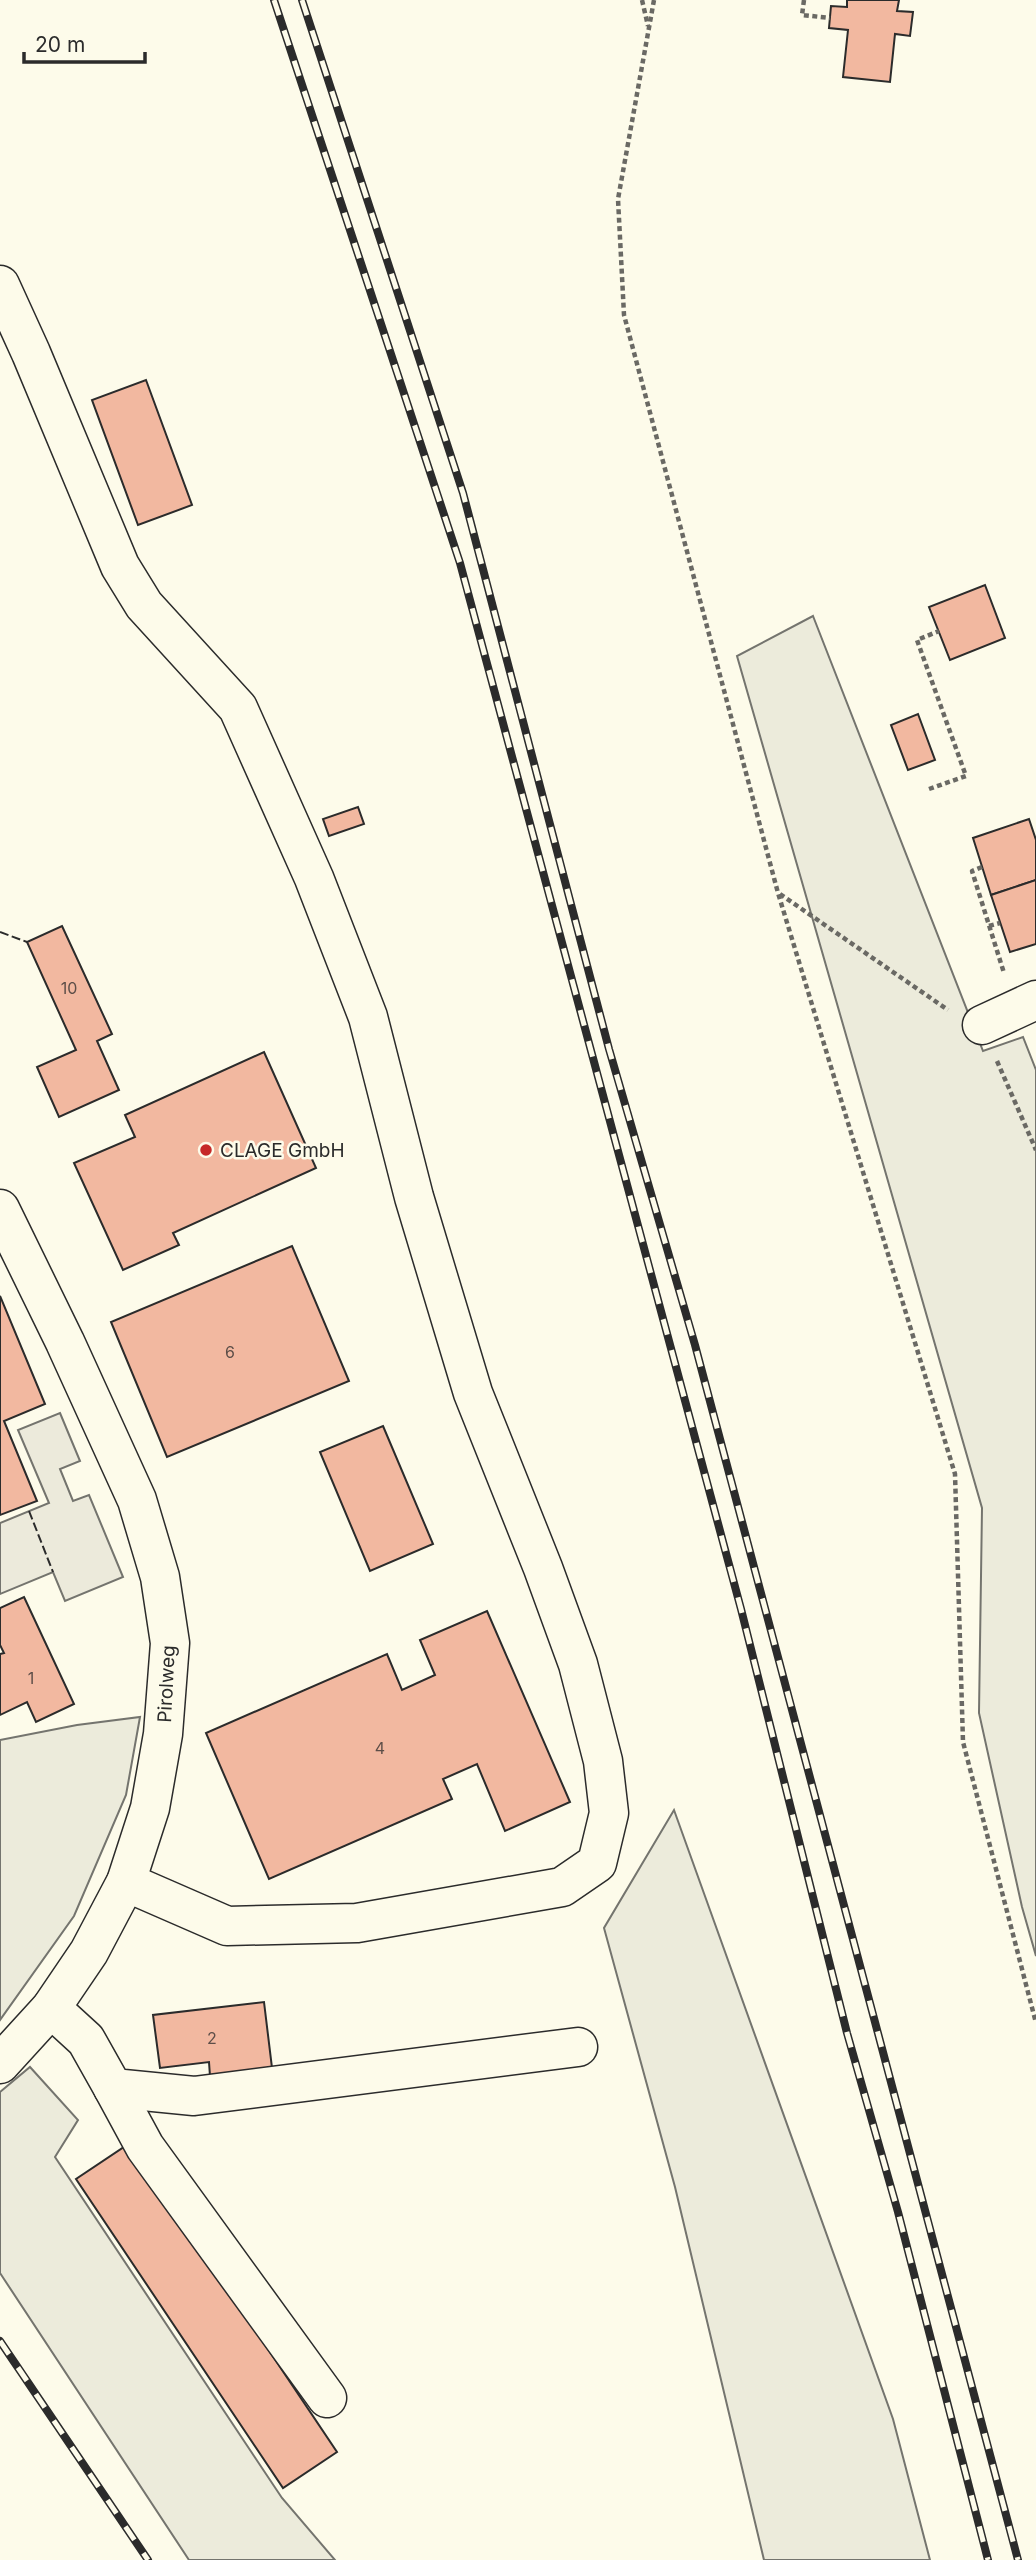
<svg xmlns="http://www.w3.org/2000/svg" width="1036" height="2560" font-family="Inter,sans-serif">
<rect width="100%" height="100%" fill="#fdfbea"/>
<g fill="#ecebdb" stroke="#74746e" stroke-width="2">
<polygon points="813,616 983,1051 1023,1037 1036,1070 1036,1956 1022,1907 979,1713 982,1508 737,656"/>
<polygon points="140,1717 126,1795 74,1916 0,2020 0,1740 77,1725"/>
<polygon points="674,1810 893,2419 930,2560 764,2560 675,2187 604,1928"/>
<polygon points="30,2067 78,2120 55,2157 282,2498 335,2560 189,2560 0,2273 0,2092"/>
</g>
<polygon fill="#eceadb" stroke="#74746e" stroke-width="2" points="60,1413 80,1461 60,1469 73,1501 89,1495 123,1577 65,1601 53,1572 0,1594 0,1523 49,1503 18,1430"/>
<g fill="#f2b8a0" stroke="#2b2b2b" stroke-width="2">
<polygon points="847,0 899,0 897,11 913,12 910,36 895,34 890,82 843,77 848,30 829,28 831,6 847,7"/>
<polygon points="146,380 192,505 138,525 92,400"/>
<polygon points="985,585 1005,638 950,660 929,607"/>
<polygon points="918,714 935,760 908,770 891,725"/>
<polygon points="358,807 364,824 329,836 323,819"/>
<polygon points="1029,819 1036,840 1036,880 991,895 973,838"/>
<polygon points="1036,880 1036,944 1010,952 991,895"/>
<polygon points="62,926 112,1034 97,1041 119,1090 59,1117 37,1067 76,1050 27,942"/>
<polygon points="264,1052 316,1168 173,1233 179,1245 123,1270 74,1163 135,1137 125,1115"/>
<polygon points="292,1246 349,1381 167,1457 111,1322"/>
<polygon points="0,1296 45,1404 4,1421 37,1501 0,1515"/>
<polygon points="383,1426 433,1544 370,1571 320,1452"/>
<polygon points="24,1597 74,1704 36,1722 27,1702 0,1715 0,1654 4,1653 0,1645 0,1608"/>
<polygon points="487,1611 570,1802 505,1831 477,1764 443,1779 452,1799 269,1879 206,1733 387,1654 402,1690 435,1675 420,1640"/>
<polygon points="264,2002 272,2068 210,2076 209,2062 160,2068 153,2015"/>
<polygon points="130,2143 337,2452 283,2488 76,2179"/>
</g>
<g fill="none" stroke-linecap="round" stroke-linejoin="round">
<g stroke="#2b2b2b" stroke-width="41">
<g id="minor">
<polyline points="0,285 31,353 120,566 144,605 238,708 314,878 368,1017 414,1197 473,1393 543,1568 578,1664 603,1761 609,1813 597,1863 562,1887 357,1923 227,1926 126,1882"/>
<polyline points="982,1025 1036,1000"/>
<polyline points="0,1209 65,1342 137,1500 160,1577 170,1643 163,1734 150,1808 126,1882 89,1952 51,2008 0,2064"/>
<polyline points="51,2008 86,2040 113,2088 194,2096 578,2047"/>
<polyline points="113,2088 145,2147 327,2398"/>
</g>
</g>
<g stroke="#6a6964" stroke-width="4.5" stroke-dasharray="5 3.5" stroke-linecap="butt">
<polyline points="642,0 648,26"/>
<polyline points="654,0 618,199 624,315 778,893 955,1474 963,1742 1036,2023"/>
<polyline points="804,0 802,15 830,18"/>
<polyline points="929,789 966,776 917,640 939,631"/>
<polyline points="982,867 972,871 1004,973"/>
<polyline points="780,894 948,1010"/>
<polyline points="989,926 1000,923"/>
<polyline points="997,1061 1036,1150"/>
</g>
<use href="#minor" stroke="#fdfbea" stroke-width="38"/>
<g stroke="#2b2b2b" stroke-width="8">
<g id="rail">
<polyline points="274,0 460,563 741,1609 847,2033 898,2212 988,2560"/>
<polyline points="302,0 463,493 609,1049 695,1345 1018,2560"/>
<polyline points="0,2341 148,2560"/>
</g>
</g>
<use href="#rail" stroke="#fdfbea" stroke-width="5" stroke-dasharray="16" stroke-linecap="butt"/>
<g stroke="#2b2b2b" stroke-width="2" stroke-dasharray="9 3.5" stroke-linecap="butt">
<polyline points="0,932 27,942"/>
<polyline points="29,1511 53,1572"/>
</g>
</g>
<circle fill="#c62828" stroke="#fdfbea" stroke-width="2.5" cx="206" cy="1150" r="7"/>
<g text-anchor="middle" stroke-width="5" stroke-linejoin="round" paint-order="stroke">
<g font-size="16" fill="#5d4e48">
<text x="69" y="994">10</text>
<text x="230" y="1358">6</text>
<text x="31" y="1684">1</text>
<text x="380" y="1754">4</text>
<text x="212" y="2044">2</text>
</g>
<g font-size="19" fill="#2b2b2b" stroke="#fdfbea" text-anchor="start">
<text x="220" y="1157">CLAGE GmbH</text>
</g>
<g font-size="19" fill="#2b2b2b" stroke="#fdfbea">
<text transform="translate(166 1684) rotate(-87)" y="7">Pirolweg</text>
</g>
</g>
<path d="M24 52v10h121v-10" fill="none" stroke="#2b2b2b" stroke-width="3.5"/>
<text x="35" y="52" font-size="21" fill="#2b2b2b" stroke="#fdfbea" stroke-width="5" paint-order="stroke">20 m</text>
</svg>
